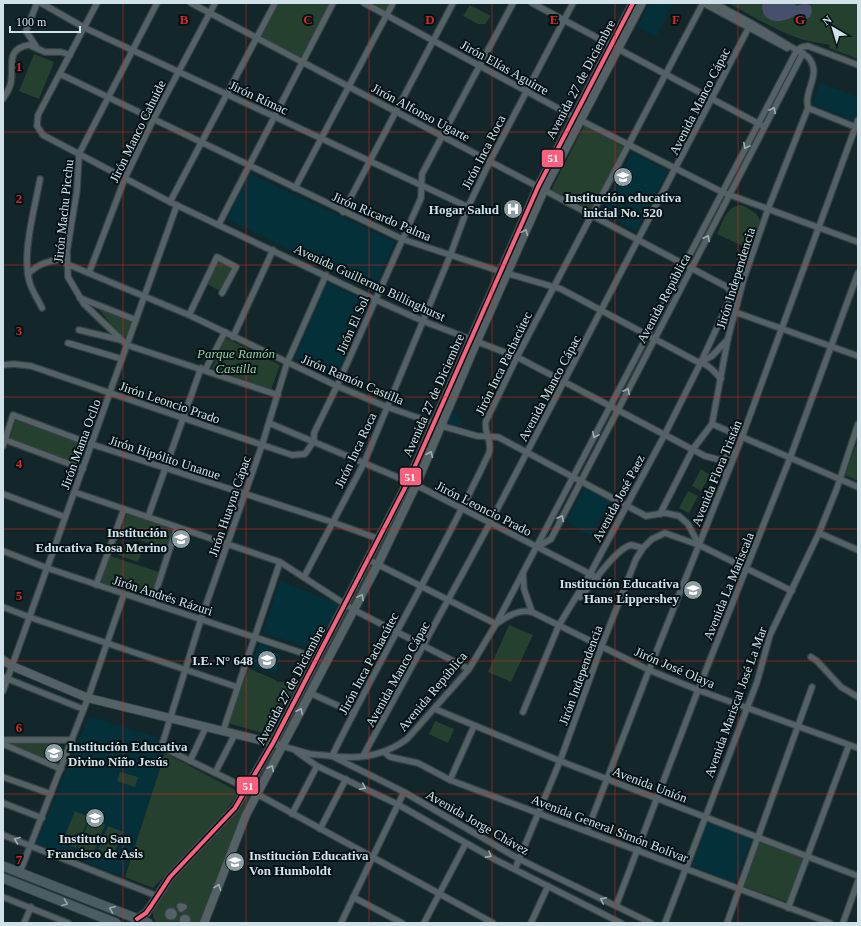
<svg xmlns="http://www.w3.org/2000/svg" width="861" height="926" font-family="Georgia,serif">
<rect width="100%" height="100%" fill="#132629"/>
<g fill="#033039">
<polygon points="650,3 673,3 656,37 637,27"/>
<polygon points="820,83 858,97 858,110 854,121 813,104"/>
<polygon points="632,152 667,171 667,174 637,230 635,231 600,212"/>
<polygon points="249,173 395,242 373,292 227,219"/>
<polygon points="327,282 368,302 335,381 295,358"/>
<polygon points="452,412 459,415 457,419 462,421 459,428 449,424 448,420"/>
<polygon points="585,487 611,501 591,536 566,522"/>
<polygon points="280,581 339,604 315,650 263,633"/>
<polygon points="259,643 273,649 272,651 282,655 275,675 251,665"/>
<polygon points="89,716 159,738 158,748 165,753 124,877 36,843"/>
<polygon points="64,747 58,764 44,758 49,748"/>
<polygon points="708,821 752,837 735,883 692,866"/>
</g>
<g fill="#26402f">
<polygon points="278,3 330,3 301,57 260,36"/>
<polygon points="369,3 389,3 385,12"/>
<path d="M 728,3 L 858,3 L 858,59 L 829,48 L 830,45 C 822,43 816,43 809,41 C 786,37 749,14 728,3 Z"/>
<polygon points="470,5 491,16 485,24 478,24 463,16"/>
<polygon points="34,54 54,62 39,99 19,91"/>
<polygon points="584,126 624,147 591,210 551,190"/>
<path d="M 741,205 C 770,218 760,225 749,249 L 717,234 C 723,221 726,207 741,205 Z"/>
<polygon points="218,259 234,267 222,292 205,283"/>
<polygon points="97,307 132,321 126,339 122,338"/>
<polygon points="226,338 280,365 271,390 212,368"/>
<polygon points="16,418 88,445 81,465 10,439"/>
<polygon points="858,440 858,481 845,475"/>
<polygon points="701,469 710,475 701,491 692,486"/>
<polygon points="409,483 415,486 354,608 348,604"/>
<polygon points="688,491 698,496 689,513 679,508"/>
<polygon points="127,513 173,529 166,549 120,533"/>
<polygon points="121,545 142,552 138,562 118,555"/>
<polygon points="110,556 159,572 150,599 101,583"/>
<polygon points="346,607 352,611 281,744 275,742"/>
<polygon points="509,625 533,635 511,682 488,672"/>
<path d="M 249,668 C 259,674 270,676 278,682 L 284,682 L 287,688 L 295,688 L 269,735 L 228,723 Z"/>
<polygon points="435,721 454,729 448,743 429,734"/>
<polygon points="3,742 51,743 51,748 49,748 44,758"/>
<path d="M 273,745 L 280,747 L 243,816 L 219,871 L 201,923 L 156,922 C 139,902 194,860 205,847 C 216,836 226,824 235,812 C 249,794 262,765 273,745 Z"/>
<polygon points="165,753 239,792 219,820 153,888 125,877"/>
<polygon points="120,772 138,777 135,787 117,781"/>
<polygon points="75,811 89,817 76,848 62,842"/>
<polygon points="90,819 105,825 93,854 78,848"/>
<polygon points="108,826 123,832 111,861 96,855"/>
<polygon points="761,841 804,857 787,902 743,886"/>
</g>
<path fill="#464f6c" d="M 763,3 L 793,3 L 797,6 L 805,3 L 811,6 L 812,12 L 810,17 L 805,19 L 796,15 C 786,21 773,25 764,15 L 762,8 Z"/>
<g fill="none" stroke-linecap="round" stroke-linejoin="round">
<g stroke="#344144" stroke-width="8">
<g id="street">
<polyline points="41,3 85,28 468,207"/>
<polyline points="97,3 38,115 37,126 43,135 170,202 376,300 423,321 517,357 705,456 720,460 736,451"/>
<polyline points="157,3 79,154 77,190 67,251 68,277 84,304 127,345 278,395"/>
<polyline points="191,3 727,287 735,297 737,305"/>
<polyline points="364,3 574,117 722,192 858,242"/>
<polyline points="532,3 761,125"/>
<polyline points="703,3 787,48"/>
<polyline points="37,48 26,31 37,3"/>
<path d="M 60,74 L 402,239 L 499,271 L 561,289 L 696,361 C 707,363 714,371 721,379"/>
<path d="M 3,99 C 6,94 10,89 11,82 C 14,66 5,49 29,45 L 45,52 L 61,52 L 70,55"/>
<polyline points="808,108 858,128"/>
<path d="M 40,179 C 35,208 22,251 29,280 C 31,290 38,299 42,308"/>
<polyline points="295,188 393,3"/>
<polyline points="170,202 275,3"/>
<polyline points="343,212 453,3"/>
<polyline points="219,224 333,3"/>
<polyline points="67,264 189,315 337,386 387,407 442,426 477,436 498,437 646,516 665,513 679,516 688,524 699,545 792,591"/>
<polyline points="89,273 125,178 153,120 215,3"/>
<path d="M 28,274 C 40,262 51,261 67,258"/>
<polyline points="80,298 136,320"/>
<polyline points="735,312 858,356"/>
<polyline points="189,315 217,257 236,267 222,293"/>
<polyline points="79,330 121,340"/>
<polyline points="233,337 273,250"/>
<polyline points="68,343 122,359"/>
<polyline points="701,362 712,356 728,339"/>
<polyline points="3,365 14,364 31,366 292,455 305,454 314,441"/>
<polyline points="205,370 225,332"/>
<polyline points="269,423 416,485 598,578"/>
<polyline points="712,424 858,487"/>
<polyline points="3,439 83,469"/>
<polyline points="314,441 314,433 337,386 421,198 422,174 513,3"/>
<polyline points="3,446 13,415 91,444 332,522 379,539"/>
<polyline points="720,460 726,476"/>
<polyline points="74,492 280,562 354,610 469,669"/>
<polyline points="3,494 65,517"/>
<path d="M 660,514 L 693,449 L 712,424 L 728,338 L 744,278 L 768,209 L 808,108 C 803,90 823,74 808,57 L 753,24 L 714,3"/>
<polyline points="148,517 201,368"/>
<polyline points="819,533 858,550"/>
<polyline points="537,547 551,539 803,53"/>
<polyline points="3,551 47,568 317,658"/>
<path d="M 369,560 L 496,624 C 508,616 518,609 532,612 L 649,670 L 698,690 L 858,748"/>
<polyline points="523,574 524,589 532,612"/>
<polyline points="304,577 364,463 450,256 468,207 490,161 573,3"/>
<polyline points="96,585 124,509"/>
<path d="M 580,597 C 594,583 615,549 631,545 L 643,548"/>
<polyline points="152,603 177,527"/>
<polyline points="3,607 29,617 237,687"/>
<polyline points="811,657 817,661 841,687 858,697"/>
<polyline points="3,677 83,709"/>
<polyline points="3,691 177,205"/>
<polyline points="310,693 354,713"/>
<polyline points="435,709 560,761 858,876"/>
<polyline points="523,712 559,625 590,574 665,434 701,362 733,293"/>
<polyline points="223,731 280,562"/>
<polyline points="3,740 72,740"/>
<polyline points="3,744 61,769"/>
<polyline points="282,746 310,754 332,756 404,792 519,859 651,923"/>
<polyline points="297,752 317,766 397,804 496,860 621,923"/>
<polyline points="384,752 390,757 418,763 450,780 830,923"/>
<path d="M 332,756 C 359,760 385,755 407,739 L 469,669 L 496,624 L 797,50 L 802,47 L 808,46 L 858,65"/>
<path d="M 332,756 C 382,654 441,556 489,453 C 493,441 483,432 486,421 L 517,357 L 703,3"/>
<polyline points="363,756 490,523 749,27"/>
<polyline points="190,761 206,727"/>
<polyline points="215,773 235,734"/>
<polyline points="3,777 51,794"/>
<polyline points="450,780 474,726"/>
<polyline points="248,789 164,748 162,745 201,619 262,445 287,363 326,275"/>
<polyline points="257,794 493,923"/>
<polyline points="3,803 42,818"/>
<polyline points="292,814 317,766"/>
<polyline points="320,829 346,779"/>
<polyline points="587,831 649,670 742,437 858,120"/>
<polyline points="3,835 157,896"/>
<polyline points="515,869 560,761 602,645 636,559 643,548 652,539 665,533 699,545"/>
<polyline points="20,872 88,698 124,594"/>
<polyline points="3,897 68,923"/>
<polyline points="353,897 402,923"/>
<polygon points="180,906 184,907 181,909"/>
<polyline points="616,906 698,690 790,458 858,273"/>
<polyline points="788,908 849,745"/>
<circle cx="171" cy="914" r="3"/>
<circle cx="185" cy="920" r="2.5"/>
<polyline points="24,923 31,907"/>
<polyline points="341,923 404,792"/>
<polyline points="424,923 466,843"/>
<polyline points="531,923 548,886"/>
<polyline points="665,923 757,682 770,635 819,533 837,488 858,424"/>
<polyline points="727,923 812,687"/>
<polyline points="843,923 858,881"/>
</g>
</g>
<g stroke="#344144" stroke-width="10">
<g id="secondary">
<polyline points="3,660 12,666 88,698 276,744"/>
<polyline points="137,919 146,913 151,906 170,877 235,808 273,743 408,482 538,187 633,3"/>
<polyline points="204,923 246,815 378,564 416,485 477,341 544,190 642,3"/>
</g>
</g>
<g stroke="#344144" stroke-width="11">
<g id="primary">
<polyline points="3,866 148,923"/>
<polyline points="3,878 116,923"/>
</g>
</g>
<use href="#street" stroke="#556265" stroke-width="5.5"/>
<use href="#secondary" stroke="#556265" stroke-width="8"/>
<use href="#primary" stroke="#4b5d62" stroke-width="9"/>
<g stroke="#051215" stroke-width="7">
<polyline id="bus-1" points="137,919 146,913 151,906 170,877 235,808 273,743 408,482 538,187 633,3"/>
</g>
<use href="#bus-1" stroke="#f8607d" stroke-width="4"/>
</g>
<defs><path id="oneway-chevron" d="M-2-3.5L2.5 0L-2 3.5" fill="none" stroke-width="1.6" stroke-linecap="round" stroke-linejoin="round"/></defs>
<g stroke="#9fafb3">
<use href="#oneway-chevron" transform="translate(773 110) rotate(-63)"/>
<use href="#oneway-chevron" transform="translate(746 146) rotate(118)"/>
<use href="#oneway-chevron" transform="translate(525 232) rotate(-66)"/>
<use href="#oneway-chevron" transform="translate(707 238) rotate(-63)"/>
<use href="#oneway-chevron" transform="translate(627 391) rotate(-63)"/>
<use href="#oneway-chevron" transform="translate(595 435) rotate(118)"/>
<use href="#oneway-chevron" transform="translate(430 454) rotate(-67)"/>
<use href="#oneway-chevron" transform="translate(561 518) rotate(-63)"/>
<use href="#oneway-chevron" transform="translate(361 597) rotate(-62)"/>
<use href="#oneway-chevron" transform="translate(300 711) rotate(-63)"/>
<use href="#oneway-chevron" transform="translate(271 768) rotate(-63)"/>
<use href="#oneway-chevron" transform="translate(363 787) rotate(26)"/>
<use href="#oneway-chevron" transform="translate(17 840) rotate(-159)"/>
<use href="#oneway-chevron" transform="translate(489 855) rotate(29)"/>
<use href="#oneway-chevron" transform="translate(218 887) rotate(-69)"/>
<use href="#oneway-chevron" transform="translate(603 900) rotate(-154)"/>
</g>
<g stroke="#94a6ab">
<use href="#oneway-chevron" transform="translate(65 903) rotate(21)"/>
<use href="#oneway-chevron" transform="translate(112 909) rotate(-158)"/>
</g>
<path fill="none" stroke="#d62828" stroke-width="1" stroke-opacity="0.55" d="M 123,3 L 123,923M 246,3 L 246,923M 369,3 L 369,923M 492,3 L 492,923M 615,3 L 615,923M 738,3 L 738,923M 3,132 L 858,132M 3,265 L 858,265M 3,397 L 858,397M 3,529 L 858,529M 3,661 L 858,661M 3,794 L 858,794"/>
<defs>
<g id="school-disc" transform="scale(1)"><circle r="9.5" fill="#8ea0a4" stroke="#051215"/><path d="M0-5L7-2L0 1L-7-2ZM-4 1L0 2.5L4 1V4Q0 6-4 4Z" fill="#fff"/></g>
<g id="hospital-disc" transform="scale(1)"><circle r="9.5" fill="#8ea0a4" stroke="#051215"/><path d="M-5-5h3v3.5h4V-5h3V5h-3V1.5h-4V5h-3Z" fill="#fff"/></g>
<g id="university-disc" transform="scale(1)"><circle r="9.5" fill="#8ea0a4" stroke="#051215"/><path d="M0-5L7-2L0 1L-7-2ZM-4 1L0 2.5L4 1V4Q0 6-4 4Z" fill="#fff"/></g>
</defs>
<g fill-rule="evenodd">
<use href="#school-disc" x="623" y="177"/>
<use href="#hospital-disc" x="513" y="209"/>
<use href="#school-disc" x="181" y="539"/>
<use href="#school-disc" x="693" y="590"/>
<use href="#school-disc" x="267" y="660"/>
<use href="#school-disc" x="54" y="753"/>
<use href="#university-disc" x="95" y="818"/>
<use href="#school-disc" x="235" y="862"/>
</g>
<g text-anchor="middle" stroke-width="4" stroke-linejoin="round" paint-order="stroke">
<g font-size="13" fill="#d0e2e7" stroke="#051215">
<text transform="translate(505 67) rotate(29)" y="5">Jirón Elías Aguirre</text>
<text transform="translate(580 79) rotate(-62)" y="5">Avenida 27 de Diciembre</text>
<text transform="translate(259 97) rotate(25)" y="5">Jirón Rímac</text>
<text transform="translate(699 101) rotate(-63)" y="5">Avenida Manco Cápac</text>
<text transform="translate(421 112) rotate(28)" y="5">Jirón Alfonso Ugarte</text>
<text transform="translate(137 131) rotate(-64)" y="5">Jirón Manco Cahuide</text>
<text transform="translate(483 152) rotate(-63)" y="5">Jirón Inca Roca</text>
<text transform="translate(63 211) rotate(-84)" y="5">Jirón Machu Picchu</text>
<text transform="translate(382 216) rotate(23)" y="5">Jirón Ricardo Palma</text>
<text transform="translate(735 278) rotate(-73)" y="5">Jirón Independencia</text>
<text transform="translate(370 282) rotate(25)" y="5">Avenida Guillermo Billinghurst</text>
<text transform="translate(663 298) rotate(-62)" y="5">Avenida República</text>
<text transform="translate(352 325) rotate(-66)" y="5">Jirón El Sol</text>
<text transform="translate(503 363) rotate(-64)" y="5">Jirón Inca Pachacútec</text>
<text transform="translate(353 379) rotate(23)" y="5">Jirón Ramón Castilla</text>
<text transform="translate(549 388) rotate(-62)" y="5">Avenida Manco Cápac</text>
<text transform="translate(433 395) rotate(-66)" y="5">Avenida 27 de Diciembre</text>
<text transform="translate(170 402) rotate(19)" y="5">Jirón Leoncio Prado</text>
<text transform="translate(80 444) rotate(-70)" y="5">Jirón Mama Ocllo</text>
<text transform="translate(355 450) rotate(-65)" y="5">Jirón Inca Roca</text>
<text transform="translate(165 457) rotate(18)" y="5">Jirón Hipólito Unanue</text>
<text transform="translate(716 473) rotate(-68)" y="5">Avenida Flora Tristán</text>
<text transform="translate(618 498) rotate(-62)" y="5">Avenida José Paez</text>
<text transform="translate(229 506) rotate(-71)" y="5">Jirón Huayna Cápac</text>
<text transform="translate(484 508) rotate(27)" y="5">Jirón Leoncio Prado</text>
<text transform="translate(728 586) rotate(-68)" y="5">Avenida La Mariscala</text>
<text transform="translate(163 595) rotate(18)" y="5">Jirón Andrés Rázuri</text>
<text transform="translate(368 663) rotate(-62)" y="5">Jirón Inca Pachacútec</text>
<text transform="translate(675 667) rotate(23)" y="5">Jirón José Olaya</text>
<text transform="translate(397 674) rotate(-61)" y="5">Avenida Manco Cápac</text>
<text transform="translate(580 675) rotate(-70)" y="5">Jirón Independencia</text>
<text transform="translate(290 685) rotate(-62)" y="5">Avenida 27 de Diciembre</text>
<text transform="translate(432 691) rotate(-50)" y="5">Avenida República</text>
<text transform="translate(735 702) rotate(-70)" y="5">Avenida Mariscal José La Mar</text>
<text transform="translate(650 784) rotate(21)" y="5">Avenida Unión</text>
<text transform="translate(478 822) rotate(30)" y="5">Avenida Jorge Chávez</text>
<text transform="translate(610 828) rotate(21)" y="5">Avenida General Simón Bolívar</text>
</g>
<g font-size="13" font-weight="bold" fill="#d0e2e7" stroke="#051215" text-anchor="end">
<text x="623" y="202" text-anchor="middle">Institución educativa<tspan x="623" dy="15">inicial No. 520</tspan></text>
<text x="499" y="214">Hogar Salud</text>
<text x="167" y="537">Institución<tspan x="167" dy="15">Educativa Rosa Merino</tspan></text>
<text x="679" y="588">Institución Educativa<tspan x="679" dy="15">Hans Lippershey</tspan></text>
<text x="253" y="665">I.E. N° 648</text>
<text x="68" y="751" text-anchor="start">Institución Educativa<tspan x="68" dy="15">Divino Niño Jesús</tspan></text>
<text x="95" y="843" text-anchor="middle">Instituto San<tspan x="95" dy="15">Francisco de Asis</tspan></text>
<text x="249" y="860" text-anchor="start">Institución Educativa<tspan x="249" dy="15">Von Humboldt</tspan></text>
</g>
<g font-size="13" font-style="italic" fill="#96cea3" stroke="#051215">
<text x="236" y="358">Parque Ramón<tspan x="236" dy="15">Castilla</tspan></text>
</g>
</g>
<g font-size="13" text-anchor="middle" font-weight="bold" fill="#d62828" stroke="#051215" stroke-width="4" stroke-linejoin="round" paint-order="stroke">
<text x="184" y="24">B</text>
<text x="308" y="24">C</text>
<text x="430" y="24">D</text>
<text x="554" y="24">E</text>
<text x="676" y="24">F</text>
<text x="800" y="24">G</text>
<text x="19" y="71">1</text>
<text x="19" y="203">2</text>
<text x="19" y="335">3</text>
<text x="19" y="468">4</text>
<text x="19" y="600">5</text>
<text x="19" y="732">6</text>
<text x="19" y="864">7</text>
</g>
<g stroke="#051215" stroke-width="1.5">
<rect x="541" y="149" width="23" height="19" rx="4" fill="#f8607d"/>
<rect x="399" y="467" width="23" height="19" rx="4" fill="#f8607d"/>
<rect x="236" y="776" width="23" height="19" rx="4" fill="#f8607d"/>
</g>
<g font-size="11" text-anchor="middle" font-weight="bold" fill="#fff">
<text x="553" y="162">51</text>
<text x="410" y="481">51</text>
<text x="248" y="790">51</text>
</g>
<rect width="861" height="926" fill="none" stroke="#d0e2e7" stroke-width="8"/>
<g transform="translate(833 28) rotate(322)" stroke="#051215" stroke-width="3" paint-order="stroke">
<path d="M0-3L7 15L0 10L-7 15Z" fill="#d0e2e7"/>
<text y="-6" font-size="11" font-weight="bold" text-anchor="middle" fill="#d0e2e7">N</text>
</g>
<path d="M10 26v6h70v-6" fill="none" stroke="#d0e2e7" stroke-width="2"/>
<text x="16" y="26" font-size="12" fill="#d0e2e7" stroke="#051215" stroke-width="3" paint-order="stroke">100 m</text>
</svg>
